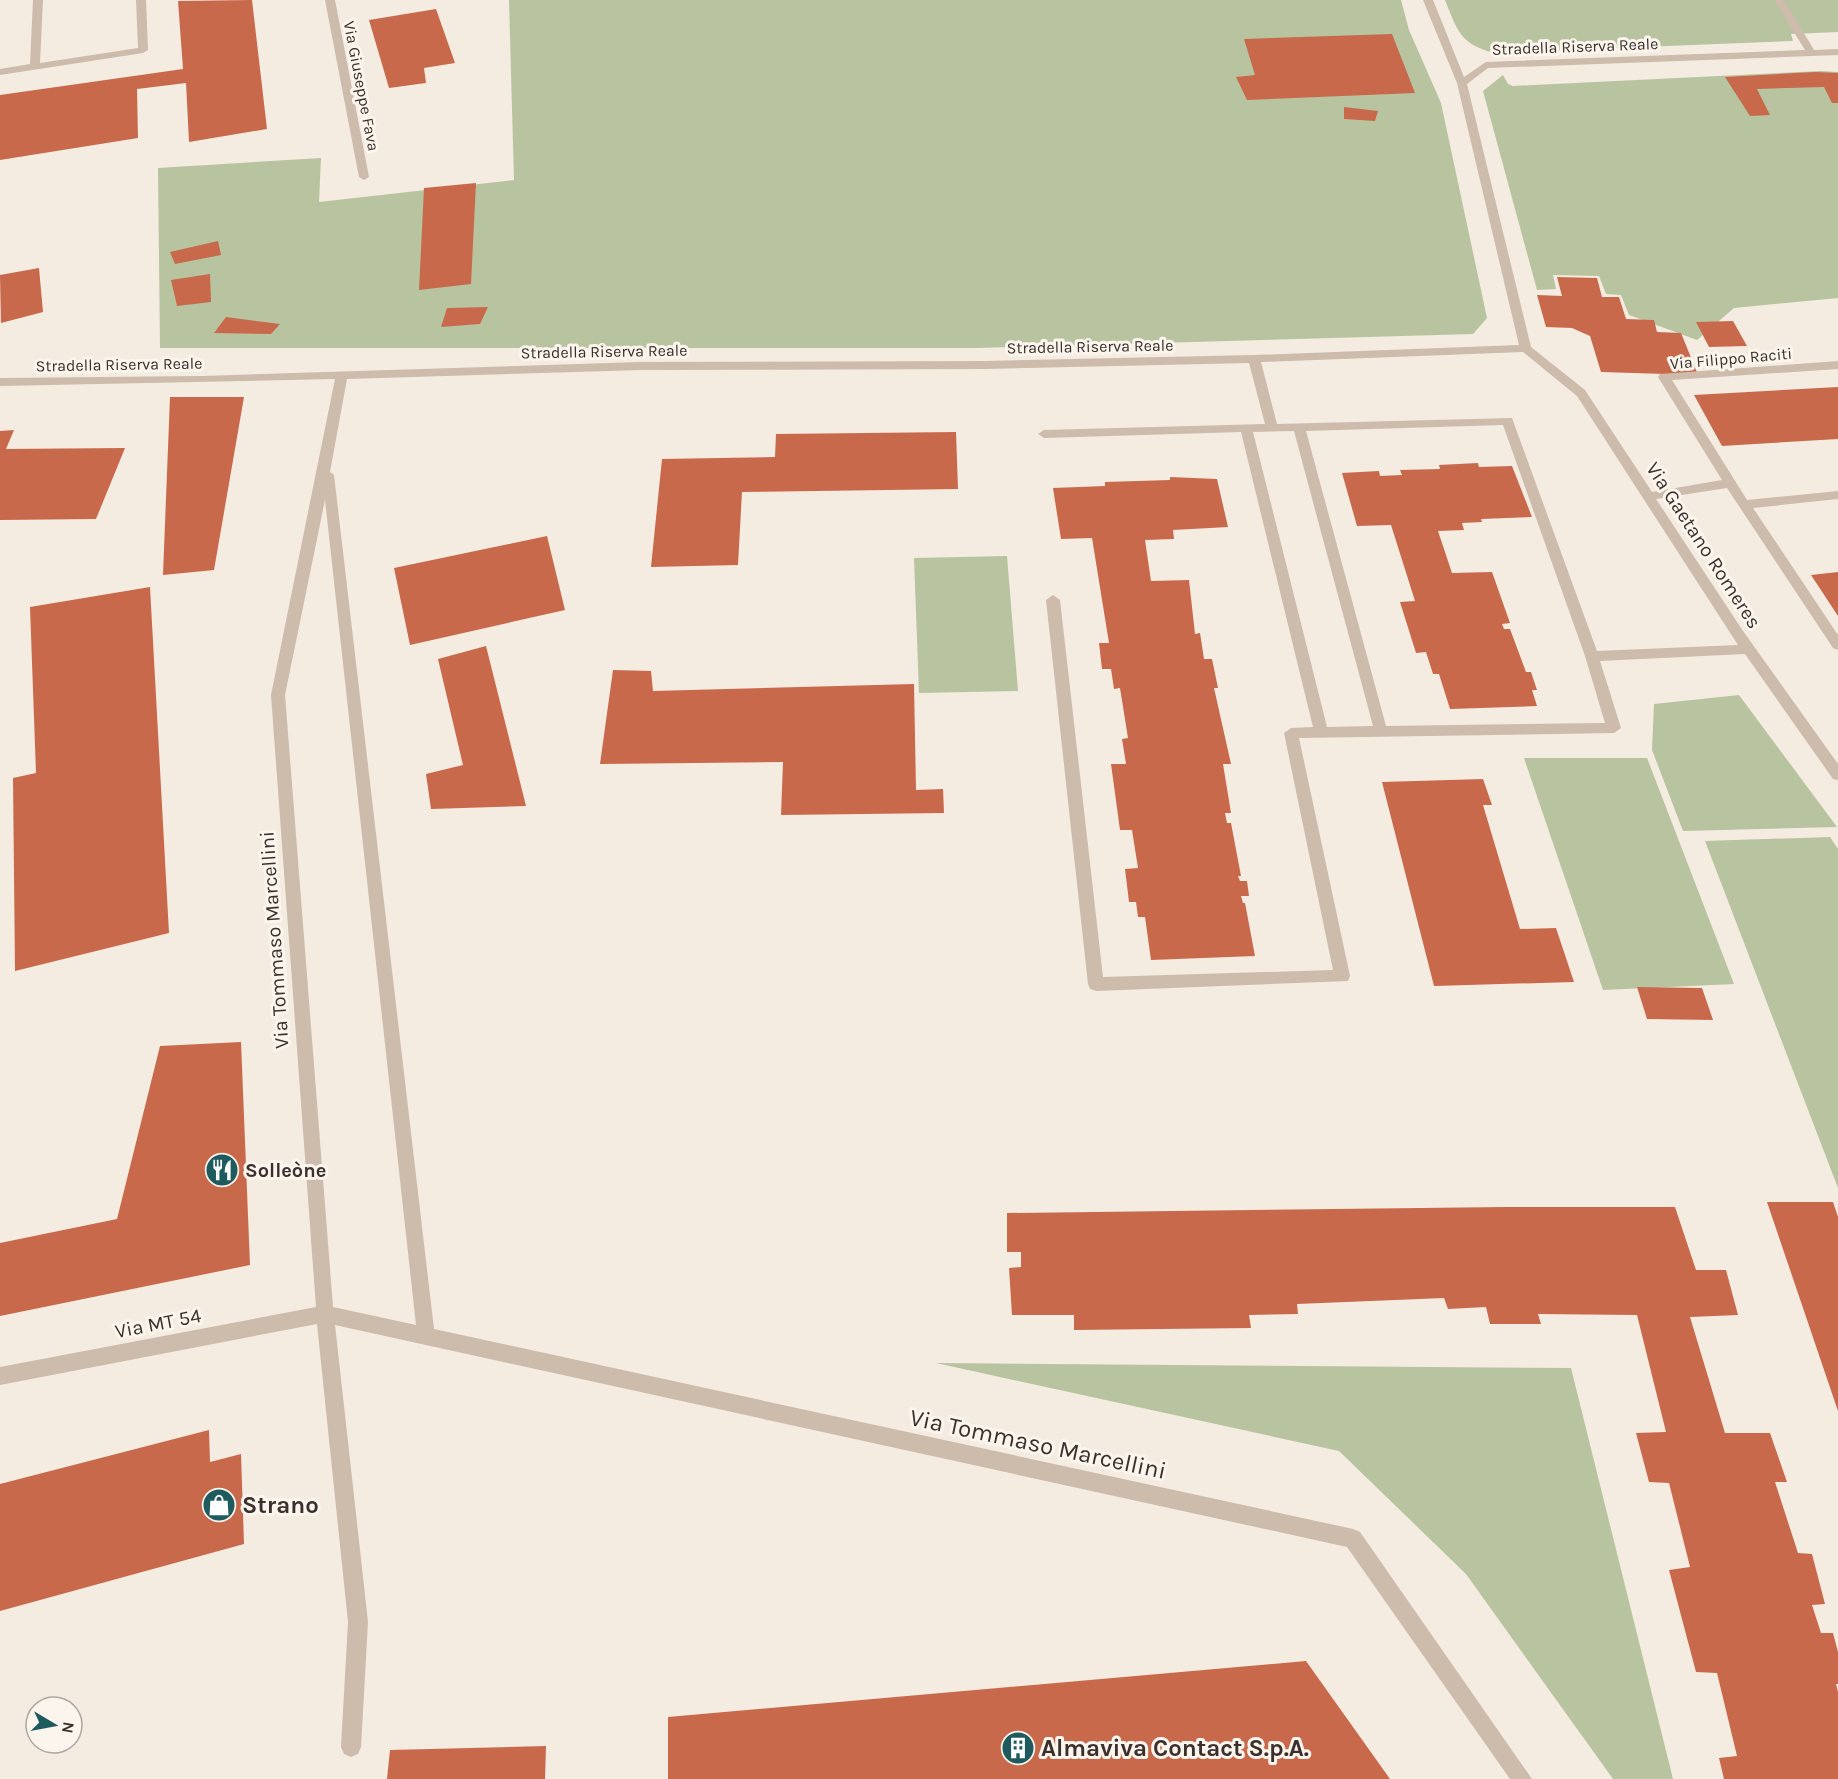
<svg xmlns="http://www.w3.org/2000/svg" width="1838" height="1779" font-family="Karla,sans-serif">
<rect width="100%" height="100%" fill="#f4ebe1"/>
<g fill="#b8c4a0">
<polygon points="509,0 1401,0 1409,30 1441,103 1487,318 1473,334 977,348 160,348 158,168 321,158 319,202 514,180"/>
<path d="M 1445,0 L 1838,0 L 1838,32 L 1791,34 L 1793,41 L 1494,53 C 1460,44 1457,30 1445,0 Z"/>
<polygon points="1821,71 1838,72 1838,298 1734,308 1697,340 1629,315 1621,295 1606,294 1599,276 1553,275 1556,289 1537,290 1483,91 1503,75 1508,84 1513,86"/>
<polygon points="1007,556 1018,691 919,693 914,558"/>
<polygon points="1739,695 1837,827 1683,831 1652,750 1654,704"/>
<polygon points="1524,758 1647,758 1734,984 1603,990"/>
<polygon points="1830,837 1838,849 1838,1188 1705,841"/>
<polygon points="936,1363 1571,1368 1673,1779 1613,1779 1466,1574 1339,1451"/>
</g>
<g fill="#c8694b">
<polygon points="252,0 267,129 189,142 186,83 137,89 138,138 0,160 0,95 183,69 178,1"/>
<polygon points="436,9 455,63 424,68 426,83 389,88 369,20"/>
<polygon points="1392,34 1415,93 1247,100 1236,77 1255,75 1244,39"/>
<polygon points="1815,72 1838,73 1838,103 1832,103 1824,87 1757,89 1770,115 1750,116 1725,77"/>
<polygon points="1344,107 1378,111 1375,121 1344,119"/>
<polygon points="476,183 471,284 419,290 424,188"/>
<polygon points="218,241 221,255 175,264 170,252"/>
<polygon points="39,268 43,312 1,323 0,275"/>
<polygon points="210,274 211,302 177,306 171,280"/>
<polygon points="1557,277 1597,278 1602,297 1619,297 1626,319 1654,320 1657,332 1681,333 1698,375 1601,372 1590,336 1572,328 1546,327 1537,295 1562,296"/>
<polygon points="488,307 480,324 441,327 447,308"/>
<polygon points="226,317 280,324 271,334 214,333"/>
<polygon points="1733,321 1747,346 1709,347 1696,322"/>
<polygon points="1838,387 1838,439 1722,446 1694,395"/>
<polygon points="170,397 244,397 214,570 163,575"/>
<polygon points="14,430 6,449 125,448 96,519 0,520 0,431"/>
<polygon points="956,432 958,489 742,492 738,565 651,567 662,459 775,457 776,434"/>
<polygon points="1478,463 1479,467 1512,466 1532,517 1481,519 1482,522 1462,523 1464,530 1438,531 1452,573 1492,572 1510,623 1502,624 1504,629 1510,629 1526,672 1531,672 1537,690 1532,690 1537,706 1450,709 1439,674 1433,674 1426,652 1416,653 1400,602 1415,601 1391,525 1357,526 1342,473 1379,471 1380,476 1402,475 1400,470 1440,469 1439,465"/>
<polygon points="1170,477 1217,479 1228,527 1173,530 1174,539 1145,540 1151,581 1189,580 1195,634 1200,633 1204,659 1212,659 1218,688 1214,688 1231,764 1223,764 1231,813 1225,813 1227,823 1231,823 1241,876 1238,876 1240,881 1247,881 1249,896 1241,896 1243,903 1245,903 1255,956 1151,960 1145,917 1138,917 1136,902 1129,902 1125,869 1138,868 1132,830 1120,830 1111,764 1126,764 1122,739 1128,738 1120,688 1114,689 1111,669 1102,669 1099,643 1109,643 1092,538 1061,539 1053,488 1105,486 1105,482 1170,480"/>
<polygon points="547,536 565,610 410,645 394,568"/>
<polygon points="1838,572 1838,616 1811,575"/>
<polygon points="150,587 169,933 15,971 13,778 36,773 30,607"/>
<polygon points="486,646 526,806 431,809 426,774 463,765 438,659"/>
<polygon points="613,670 651,671 653,691 914,684 916,790 943,789 944,813 781,815 783,762 600,764"/>
<polygon points="1483,779 1492,805 1483,805 1520,929 1556,928 1574,982 1434,986 1382,782"/>
<polygon points="1637,987 1702,988 1713,1020 1647,1019"/>
<polygon points="241,1042 250,1265 0,1316 0,1243 117,1219 160,1046"/>
<polygon points="1767,1202 1833,1202 1838,1217 1838,1411"/>
<polygon points="1506,1207 1675,1207 1696,1270 1726,1270 1738,1315 1690,1317 1725,1433 1770,1433 1787,1482 1775,1482 1798,1553 1812,1554 1825,1604 1812,1605 1821,1633 1833,1633 1838,1652 1838,1684 1836,1684 1838,1692 1838,1779 1724,1779 1719,1758 1737,1756 1717,1673 1696,1672 1669,1570 1690,1567 1669,1483 1649,1482 1636,1433 1666,1432 1637,1315 1538,1314 1541,1324 1490,1324 1486,1307 1448,1309 1444,1298 1297,1304 1298,1314 1249,1315 1251,1328 1074,1330 1074,1315 1012,1315 1009,1268 1021,1267 1021,1252 1007,1252 1007,1213"/>
<polygon points="209,1430 210,1462 241,1454 244,1544 0,1611 0,1484"/>
<polygon points="1306,1661 1390,1779 668,1779 668,1717"/>
<polygon points="546,1746 545,1779 387,1779 390,1750"/>
</g>
<g fill="none" stroke-linecap="round" stroke-linejoin="round">
<g fill="#cdbbac" fill-rule="evenodd">
<polygon points="33,0 43,0 40,63 138,48 136,0 146,0 148,50 143,53 0,75 0,69 30,64"/>
<polygon points="325,0 335,0 369,177 364,180 359,177"/>
<path d="M 1423,0 L 1433,0 L 1464,77 L 1486,62 L 1805,50 L 1774,0 L 1784,0 L 1814,50 L 1838,49 L 1838,55 L 1488,68 L 1467,84 L 1531,347 L 1585,390 L 1652,492 L 1722,480 L 1658,377 L 1660,374 L 1838,361 L 1838,369 L 1672,380 L 1747,500 L 1838,491 L 1838,499 L 1753,508 L 1838,635 L 1838,650 L 1833,648 L 1727,488 L 1656,499 L 1743,631 L 1838,764 L 1838,780 L 1833,779 L 1745,654 L 1600,661 L 1621,728 L 1614,733 L 1299,738 L 1350,976 L 1348,981 L 1096,991 L 1090,989 L 1088,984 L 1046,600 L 1053,595 L 1060,600 L 1103,977 L 1333,970 L 1284,733 L 1291,728 L 1313,727 L 1241,432 L 1044,438 L 1038,434 L 1044,430 L 1265,424 L 1249,363 L 985,369 L 641,370 L 347,379 L 330,472 L 334,475 L 434,1329 L 1353,1529 L 1360,1532 L 1532,1779 L 1510,1779 L 1347,1547 L 335,1325 L 368,1622 L 361,1747 L 358,1754 L 351,1757 L 344,1754 L 341,1747 L 348,1622 L 317,1324 L 0,1385 L 0,1367 L 316,1307 L 271,695 L 335,379 L 0,386 L 0,378 L 203,376 L 641,362 L 985,361 L 1254,355 L 1519,345 L 1457,83 ZM 1523,352 L 1577,396 L 1738,645 L 1597,651 L 1512,418 L 1277,424 L 1261,362 ZM 1503,425 L 1585,656 L 1605,723 L 1386,726 L 1306,431 ZM 1294,431 L 1373,726 L 1327,727 L 1253,432 ZM 325,500 L 416,1325 L 333,1307 L 285,695 Z"/>
</g>
</g>
<defs>
<g id="restaurant-disc" transform="scale(1.725)"><circle r="9.5" fill="#1f5a5e" stroke="#fbf5ee"/><path d="M-5-6h1v4h1v-4h1v4h1v-4h1v5L-1.5 .5V6h-2V.5L-5-1ZM5-6V6H3V1.5H1.5Q1.5-4 5-6Z" fill="#fff"/></g>
<g id="shop-disc" transform="scale(1.725)"><circle r="9.5" fill="#1f5a5e" stroke="#fbf5ee"/><path d="M-5-2.5h2.3a2.7 3.5 0 0 1 5.4 0H5L5.5 6h-11ZM-1.5-2.5h3a1.5 2.3 0 0 0-3 0Z" fill="#fff"/></g>
<g id="building-disc" transform="scale(1.725)"><circle r="9.5" fill="#1f5a5e" stroke="#fbf5ee"/><path d="M-4-6H4V6H1V3H-1V6H-4ZM-2.5-4.3h1.7v1.8h-1.7ZM.8-4.3h1.7v1.8H.8ZM-2.5-1h1.7V.8h-1.7ZM.8-1h1.7V.8H.8Z" fill="#fff"/></g>
</defs>
<g fill-rule="evenodd">
<use href="#restaurant-disc" x="222" y="1170"/>
<use href="#shop-disc" x="219" y="1505"/>
<use href="#building-disc" x="1018" y="1748"/>
</g>
<g text-anchor="middle" stroke-width="6" stroke-linejoin="round" paint-order="stroke">
<g font-size="16" fill="#3b302b" stroke="#fbf5ee">
<text transform="translate(1575 46) rotate(-2)" y="6">Stradella Riserva Reale</text>
<text transform="translate(362 86) rotate(79)" y="6">Via Giuseppe Fava</text>
<text transform="translate(1090 346) rotate(-1)" y="6">Stradella Riserva Reale</text>
<text transform="translate(604 351) rotate(-1)" y="6">Stradella Riserva Reale</text>
<text transform="translate(1731 358) rotate(-5)" y="6">Via Filippo Raciti</text>
<text transform="translate(119 364) rotate(-1)" y="6">Stradella Riserva Reale</text>
</g>
<g font-size="20" fill="#3b302b" stroke="#fbf5ee">
<text transform="translate(1704 545) rotate(57)" y="7">Via Gaetano Romeres</text>
<text transform="translate(274 940) rotate(-94)" y="7">Via Tommaso Marcellini</text>
<text transform="translate(158 1323) rotate(-11)" y="7">Via MT 54</text>
</g>
<g font-size="20" font-weight="bold" fill="#3b302b" stroke="#fbf5ee" text-anchor="start">
<text x="245" y="1177">Solleòne</text>
</g>
<g font-size="24" fill="#3b302b" stroke="#fbf5ee">
<text transform="translate(1038 1444) rotate(12)" y="8">Via Tommaso Marcellini</text>
</g>
<g font-size="24" font-weight="bold" fill="#3b302b" stroke="#fbf5ee" text-anchor="start">
<text x="242" y="1513">Strano</text>
<text x="1041" y="1756">Almaviva Contact S.p.A.</text>
</g>
</g>
<g transform="translate(54 1725) rotate(100)"><circle r="28" fill="#fbf5ee" stroke="#aea6a0" stroke-width="1.5"/>
<path d="M0-4.5L10 22L0 15L-10 22Z" fill="#1f5a5e"/>
<text y="-9" font-size="16" font-weight="bold" text-anchor="middle" fill="#3b302b">N</text>
</g>
</svg>
